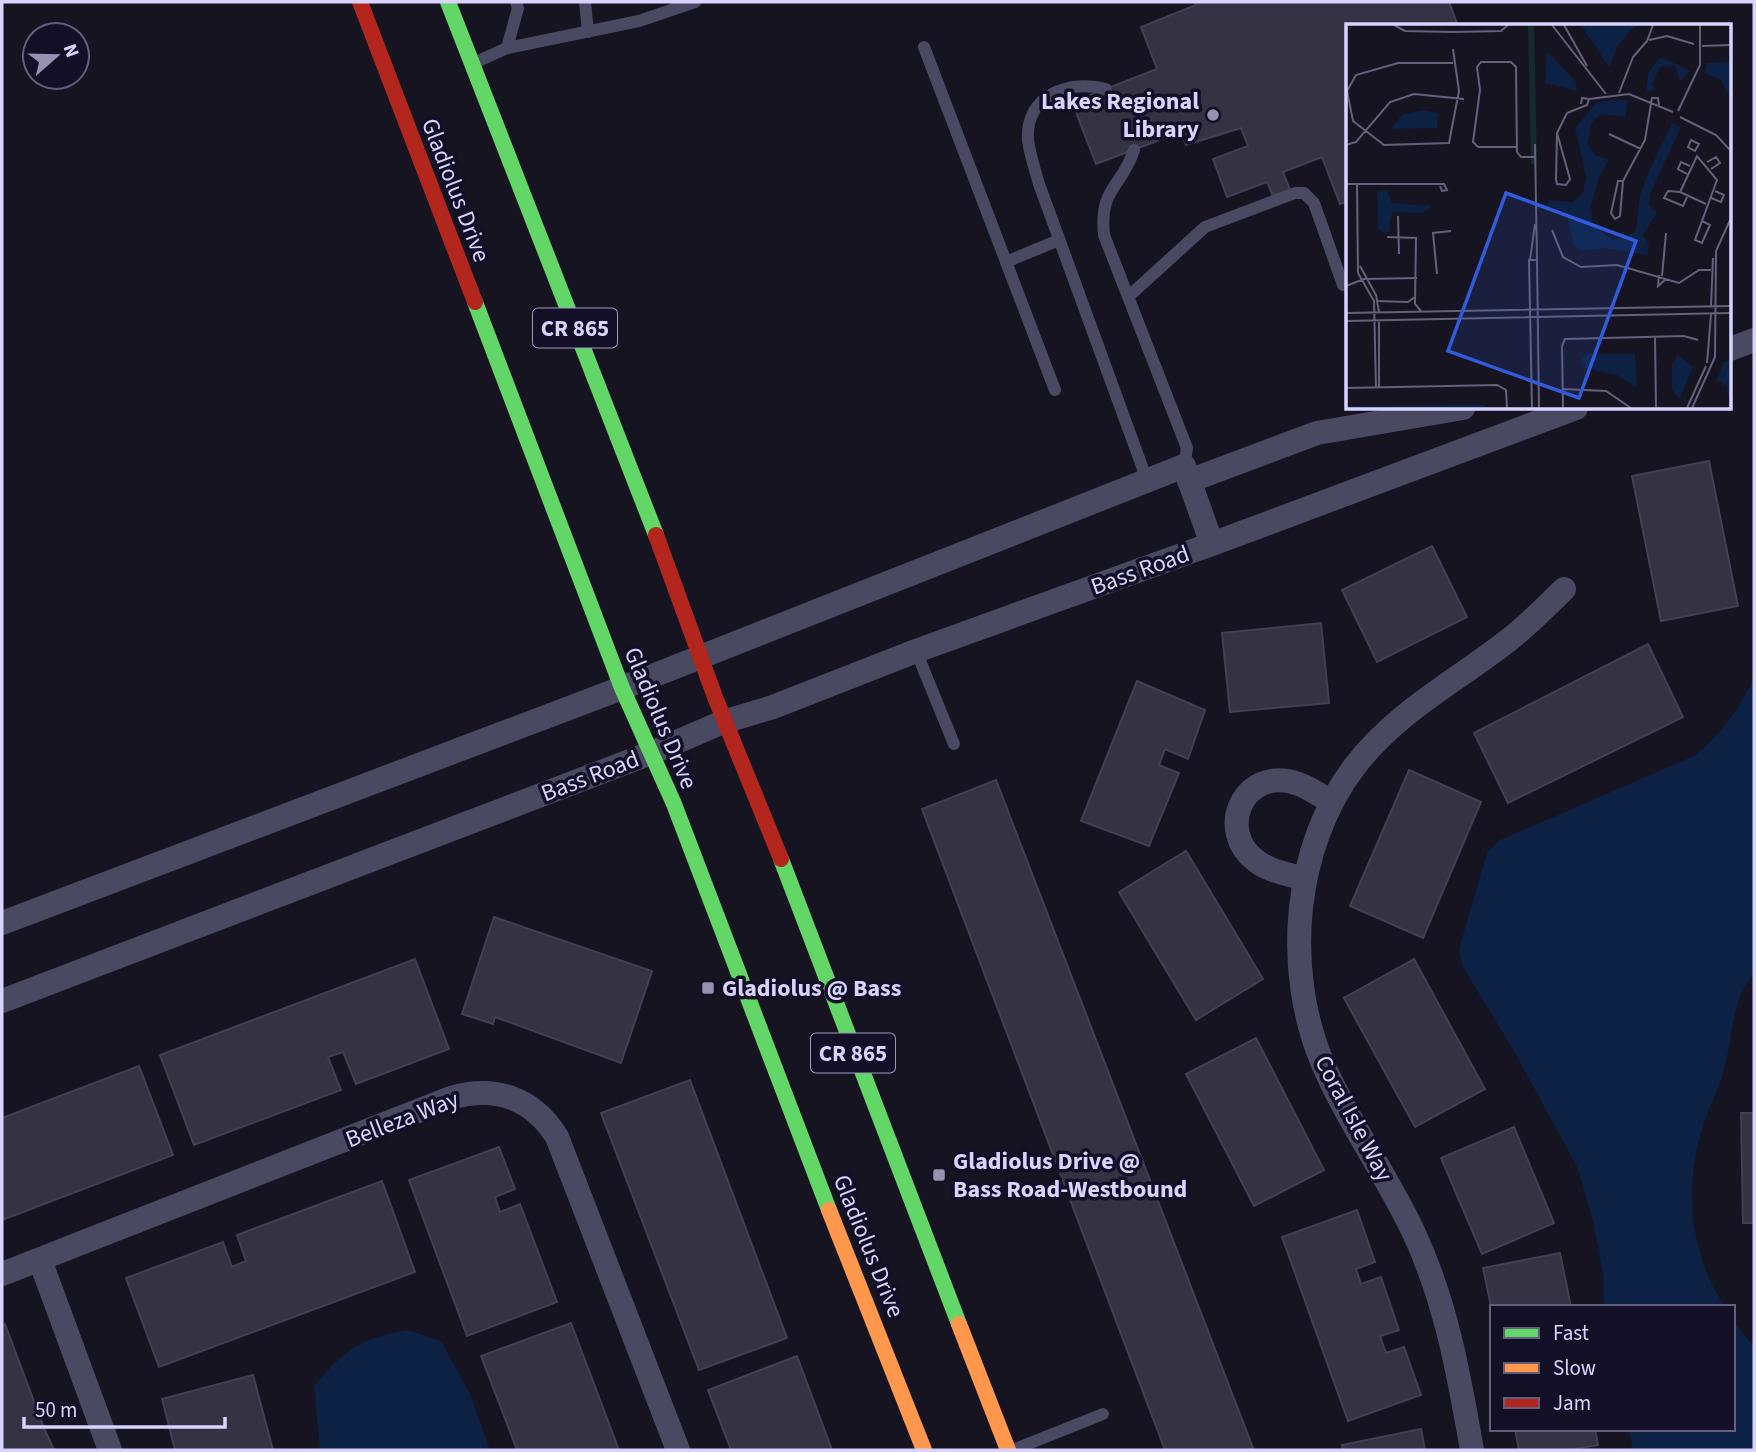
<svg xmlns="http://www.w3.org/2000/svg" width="1756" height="1452" font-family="'Source Sans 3',sans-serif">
<rect width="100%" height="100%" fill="#161421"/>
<g fill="#0d2144">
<path d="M 1754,677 L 1754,974 C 1731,998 1733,1038 1724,1070 C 1719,1089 1709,1107 1703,1126 C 1684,1187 1689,1252 1725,1307 L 1604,1307 L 1603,1275 L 1593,1220 L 1577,1167 L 1514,1051 L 1463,967 L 1459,949 L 1487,853 L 1498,841 L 1696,755 C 1722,732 1740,709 1754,677 Z"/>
<polygon points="1733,1320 1754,1347 1754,1450 1633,1450 1629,1429 1733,1429"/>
<path d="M 408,1330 L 441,1341 L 470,1394 L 490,1450 L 320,1450 L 314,1386 C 345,1349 361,1338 408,1330 Z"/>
</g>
<g fill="#343243" stroke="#433f54" stroke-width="2">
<polygon points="1195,2 1449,2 1458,26 1348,26 1348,201 1340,204 1322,157 1283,172 1290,190 1273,196 1267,182 1227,197 1213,159 1248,146 1241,128 1186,145 1181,132 1096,164 1072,102 1157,69 1141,27 1196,5"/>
<polygon points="1709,461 1738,606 1661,621 1632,476"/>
<polygon points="1432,546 1467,617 1377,662 1342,590"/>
<polygon points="1321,623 1329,703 1230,712 1222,633"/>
<polygon points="1648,644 1683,717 1508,803 1474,733"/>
<polygon points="1137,681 1205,710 1188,759 1165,749 1159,765 1179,773 1149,846 1081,821"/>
<polygon points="1409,770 1481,802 1423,938 1350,906"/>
<polygon points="996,780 1253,1448 1248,1450 1165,1450 922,809"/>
<polygon points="1186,851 1263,979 1196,1020 1119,892"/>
<polygon points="494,917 652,971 621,1063 495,1017 493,1024 462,1014"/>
<polygon points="415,959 449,1049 356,1084 343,1052 328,1057 341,1090 194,1145 160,1055"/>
<polygon points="1414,959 1485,1089 1415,1127 1344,998"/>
<polygon points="1256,1038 1324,1170 1254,1206 1186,1074"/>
<polygon points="139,1066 173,1155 2,1220 2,1118"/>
<polygon points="690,1080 787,1338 699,1370 601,1113"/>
<polygon points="1741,1113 1754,1113 1754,1223 1743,1223"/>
<polygon points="1514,1127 1554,1223 1482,1254 1441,1158"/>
<polygon points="499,1147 515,1189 495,1197 500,1212 520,1204 557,1302 467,1336 409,1180"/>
<polygon points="382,1181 415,1272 159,1367 126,1278 223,1242 232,1267 246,1261 237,1235"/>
<polygon points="1357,1210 1375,1262 1356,1269 1361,1284 1381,1277 1399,1330 1380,1336 1386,1353 1404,1347 1421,1395 1348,1421 1282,1237"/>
<polygon points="1560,1253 1571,1307 1492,1307 1492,1311 1483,1268"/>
<polygon points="571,1323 619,1450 517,1450 481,1356"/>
<polygon points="5,1324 44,1428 54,1450 2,1450 2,1326"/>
<polygon points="797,1356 832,1450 731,1450 708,1390"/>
<polygon points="253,1375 273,1450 175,1450 162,1399"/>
<polygon points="1421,1429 1425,1450 1343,1450 1342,1445"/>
<polygon points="1515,1429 1595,1429 1598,1445 1569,1450 1519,1450"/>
</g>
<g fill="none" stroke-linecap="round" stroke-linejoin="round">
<g stroke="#4a4962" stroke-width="12">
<polyline points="585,2 588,32"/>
<polyline points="924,47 1055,390"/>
<polyline points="507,48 518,8 516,2"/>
<polyline points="476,62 507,48 639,21 695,2"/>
<path d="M 1106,89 C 1070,79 1025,95 1028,140 C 1030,155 1035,170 1039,184 L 1147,480"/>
<path d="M 1134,150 C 1122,188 1099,187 1104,235 L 1187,448 L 1184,466"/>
<polyline points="1006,262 1059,240"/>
<polyline points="1128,297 1205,227 1295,193 1304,193 1314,203 1343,285"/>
<polyline points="916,651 954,744"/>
<polyline points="1013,1450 1103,1414"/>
</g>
<g stroke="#4a4962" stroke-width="24">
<polyline points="1730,349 1754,340"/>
<polyline points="1189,481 1317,433 1463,408"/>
<polyline points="1212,544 1576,408"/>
<path d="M 1304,879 C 1288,874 1268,871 1255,860 C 1218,831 1241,773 1288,781 C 1304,784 1318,794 1331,802"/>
<polyline points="2,923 622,688 1184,466 1212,544 916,651 773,707 723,722 651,753 2,1001"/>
<polyline points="40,1260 110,1450"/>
<path d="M 2,1274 L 451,1098 C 495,1085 533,1098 557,1137 L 678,1450"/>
<path d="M 1472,1450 C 1459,1375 1446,1301 1413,1231 C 1386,1174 1348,1122 1323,1064 C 1283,970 1293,847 1355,766 C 1397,711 1457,681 1510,639 C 1529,624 1547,606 1564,589"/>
</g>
<g stroke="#63d668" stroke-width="16">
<polyline points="448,2 656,535"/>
<polyline points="475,302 622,688 674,804 829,1210"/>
<polyline points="781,859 959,1324"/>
</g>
<g stroke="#ff974d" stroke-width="16">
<polyline points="829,1210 924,1450"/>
<polyline points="959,1324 1008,1450"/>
</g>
<g stroke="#b3261e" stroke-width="16">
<polyline points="360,2 475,302"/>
<polyline points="656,535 715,697 781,859"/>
</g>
</g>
<g fill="#9591b1" stroke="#130f26" stroke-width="2.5">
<circle cx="1213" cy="115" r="7"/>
<rect x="701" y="981" width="14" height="14" rx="3.5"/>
<rect x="932" y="1168" width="14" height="14" rx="3.5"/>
</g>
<g text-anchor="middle" stroke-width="7" stroke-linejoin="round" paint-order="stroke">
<g fill="#130f26" stroke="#9e99be" stroke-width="2">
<rect x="533" y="308.5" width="84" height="39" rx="5"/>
<rect x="811" y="1033.5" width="84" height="39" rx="5"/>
</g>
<g font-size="23" font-weight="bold" fill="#d9d4ff">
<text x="575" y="336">CR 865</text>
<text x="853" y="1061">CR 865</text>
</g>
<g font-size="24" font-weight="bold" fill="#d9d4ff" stroke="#130f26" text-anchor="start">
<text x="1199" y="109" text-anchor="end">Lakes Regional<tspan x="1199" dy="28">Library</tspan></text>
<text x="722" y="996">Gladiolus @ Bass</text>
<text x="953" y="1169">Gladiolus Drive @<tspan x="953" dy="28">Bass Road-Westbound</tspan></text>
</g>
<g font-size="24" fill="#d9d4ff" stroke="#130f26">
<text transform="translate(456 190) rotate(69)" y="8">Gladiolus Drive</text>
<text transform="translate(1140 570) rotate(-20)" y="8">Bass Road</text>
<text transform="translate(661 718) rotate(67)" y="8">Gladiolus Drive</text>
<text transform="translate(590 776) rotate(-21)" y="8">Bass Road</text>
<text transform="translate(1354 1118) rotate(62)" y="8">Coral Isle Way</text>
<text transform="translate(402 1119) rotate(-21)" y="8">Belleza Way</text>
<text transform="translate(869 1246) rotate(68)" y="8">Gladiolus Drive</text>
</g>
</g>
<g transform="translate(1346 24)">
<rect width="385" height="385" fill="#161421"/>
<path d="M 182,1 L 188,1 L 191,140 L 185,140 Z" fill="#132c2d"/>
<path d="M 235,1 L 290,1 L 273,20 L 263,43 ZM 201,27 L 230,58 L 231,67 L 199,59 ZM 315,33 L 344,47 L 334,57 L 329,42 L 314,43 L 306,60 L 310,66 L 300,67 L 303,47 ZM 385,38 L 385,75 L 375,56 L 358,49 L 361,39 ZM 263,76 L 281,76 L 280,93 L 256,90 L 245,99 L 242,120 L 249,131 L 263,136 L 253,153 L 244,184 L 248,203 L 266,215 L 279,214 L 290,206 L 294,171 L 305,143 L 326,99 L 335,103 L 304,170 L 303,181 L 311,189 L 297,211 L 303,220 L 301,231 L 259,224 L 235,227 L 227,220 L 222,194 L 201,183 L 202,176 L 226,178 L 237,169 L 240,152 L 229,104 L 250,79 ZM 76,86 L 92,89 L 91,104 L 45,105 L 56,91 ZM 41,166 L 46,179 L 86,182 L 77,189 L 46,188 L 43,208 L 37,209 L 32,205 L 31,167 ZM 243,330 L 289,330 L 291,364 L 271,351 L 237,344 L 235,334 ZM 332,331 L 347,343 L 333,375 L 326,365 L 326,340 ZM 385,336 L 385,384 L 384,384 L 381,362 L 371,356 L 378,338 ZM 138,381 L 143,384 L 0,384 L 0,382 Z" fill="#0d2144"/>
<path fill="none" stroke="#64617a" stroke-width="2" d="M 48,1 L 59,7 L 107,8 L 155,7 L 162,1M 206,1 L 260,70M 218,1 L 241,42M 303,16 L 321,12 L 348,20M 356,22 L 385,21M 107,39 L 52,39 L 10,51 L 1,67 L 7,97 L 38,121 L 103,119 L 113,67 L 107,25M 273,69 L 287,33 L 301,17 L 307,1M 243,75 L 283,70 L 327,88M 332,87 L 354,41 L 354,1M 334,93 L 370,111 L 385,127M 211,109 L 224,155 L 220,161 L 211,160 L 210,155 L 211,109 L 221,89 L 241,81 L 243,75 L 236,74 L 235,80M 263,110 L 295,125M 345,116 L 353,120 L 349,127 L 342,123 ZM 189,120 L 191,236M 0,121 L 10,118 L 44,78 L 68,70 L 118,75M 171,123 L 132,123 L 127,118 L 134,66 L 131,43 L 135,38 L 165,38 L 170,43 L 171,128 L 175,133 L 189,133M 361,138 L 370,133 L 374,139 L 365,145M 341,150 L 332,145 L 335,138 L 344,142M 272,157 L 277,157 L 274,192 L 269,195 L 265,189 ZM 277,157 L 299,116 L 306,74 L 312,74 L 313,81M 0,160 L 98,160 L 101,166 L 96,167 L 94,162M 11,160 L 12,249 L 28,277 L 30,364M 334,168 L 322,167 L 318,174 L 337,182 L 341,173M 365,174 L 375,178 L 378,171 L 369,167M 52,192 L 53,230M 356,197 L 371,156 L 351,132 L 334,168 L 360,180M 356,197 L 364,201 L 356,219 L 349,216 ZM 206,206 L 217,233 L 235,243 L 271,241 L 333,259 L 353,246 L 365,246M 41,213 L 70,214 L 69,280 L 75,287M 370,227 L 385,194M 184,236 L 189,200M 14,242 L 30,271 L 33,288M 91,250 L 87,209 L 105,207M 313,251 L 312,262 L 320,255M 316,252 L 320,209M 0,262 L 18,255 L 71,254M 30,277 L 62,278 L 69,273M 365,282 L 367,234M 0,289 L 385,282M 33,296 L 33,364M 0,297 L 385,289M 309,313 L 310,384M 361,339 L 365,290M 0,364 L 151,361 L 160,366 L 161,384M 217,365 L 260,367 L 285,384M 186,384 L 183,236 L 191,236 L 193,384M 217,384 L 216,322 L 219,315 L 338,312 L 352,316M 341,384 L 360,342M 346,384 L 369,333 L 370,227"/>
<path fill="#305bdc" fill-opacity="0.15" stroke="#305bdc" stroke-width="3.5" d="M 160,169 L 290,217 L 233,374 L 102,327 Z"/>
<rect width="385" height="385" fill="none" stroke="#d9d4ff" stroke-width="3.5"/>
</g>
<rect width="1756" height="1452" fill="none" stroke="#d9d4ff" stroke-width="7"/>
<rect x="1490" y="1305" width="245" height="126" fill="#130f26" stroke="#625e7d" stroke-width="2"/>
<rect x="1504" y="1328" width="35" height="10" fill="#63d668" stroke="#625e7d" stroke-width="2"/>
<text x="1553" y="1340" font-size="21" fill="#d9d4ff">Fast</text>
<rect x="1504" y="1363" width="35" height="10" fill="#ff974d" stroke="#625e7d" stroke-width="2"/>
<text x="1553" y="1375" font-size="21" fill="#d9d4ff">Slow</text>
<rect x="1504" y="1398" width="35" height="10" fill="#b3261e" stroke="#625e7d" stroke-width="2"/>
<text x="1553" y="1410" font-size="21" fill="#d9d4ff">Jam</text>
<g transform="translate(56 56) rotate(70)"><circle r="33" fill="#130f26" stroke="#625e7d" stroke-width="2"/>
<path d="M0-5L12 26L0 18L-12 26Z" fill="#9591b1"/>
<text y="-10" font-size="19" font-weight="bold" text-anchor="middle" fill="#d9d4ff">N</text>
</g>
<path d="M24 1417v10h201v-10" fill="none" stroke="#d9d4ff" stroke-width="3.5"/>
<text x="35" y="1417" font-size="21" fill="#d9d4ff" stroke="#130f26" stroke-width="5" paint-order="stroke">50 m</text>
</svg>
